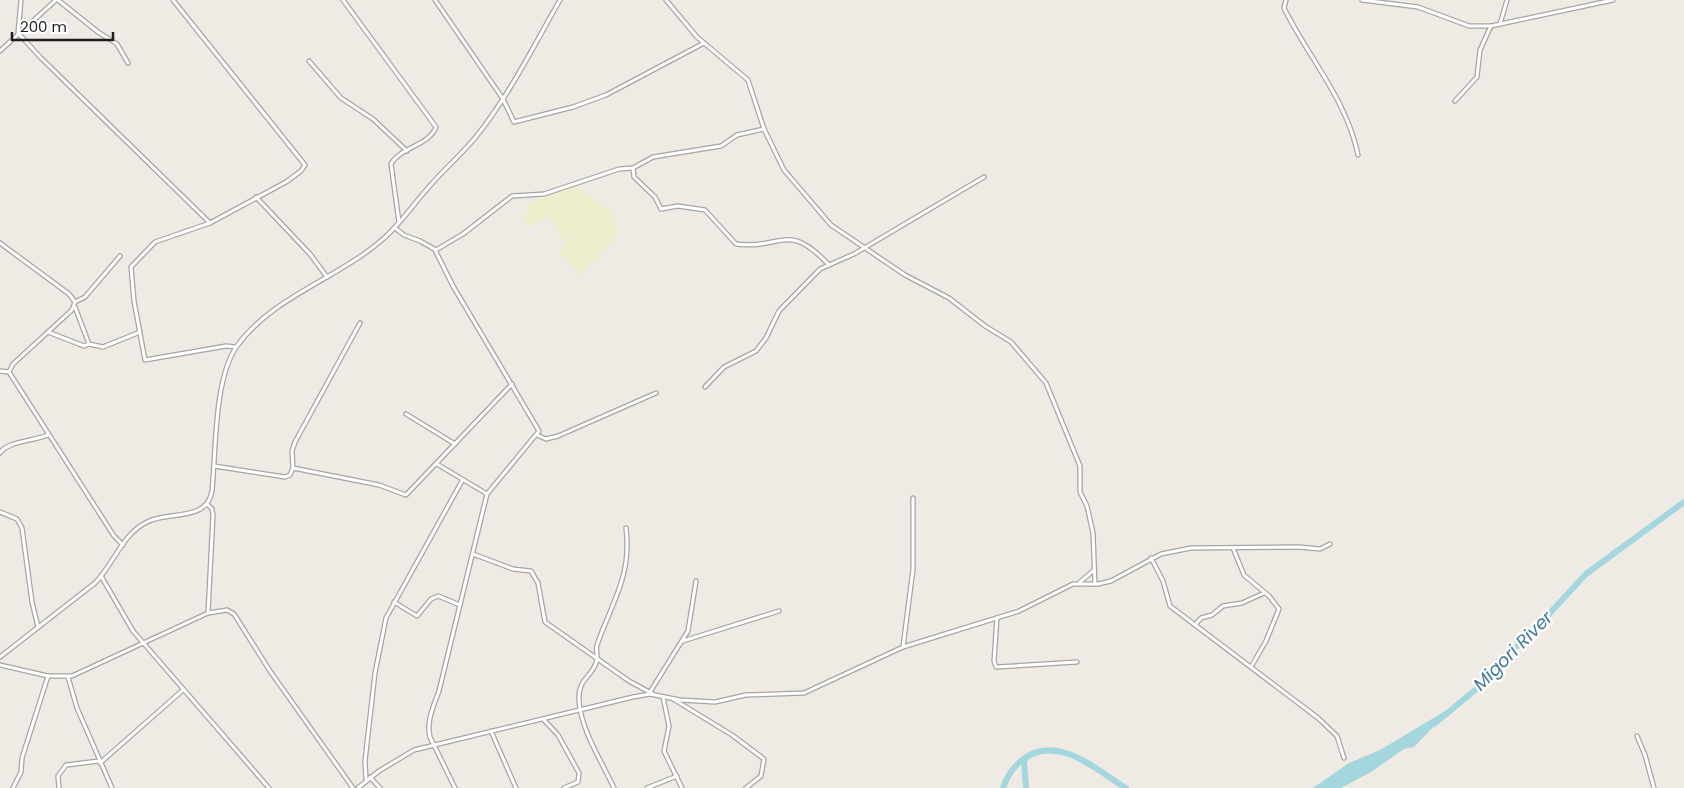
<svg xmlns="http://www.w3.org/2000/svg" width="1684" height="788" font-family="Poppins,sans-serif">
<rect width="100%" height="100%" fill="#efeae3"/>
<polygon fill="#eeedce" points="579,184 585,193 611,210 619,234 580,276 558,251 566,245 549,216 531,227 521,218 528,212 526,206 555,191"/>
<polygon fill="#a3d6dd" points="1452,707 1414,747 1404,749 1371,772 1341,788 1313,788 1349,763 1380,750"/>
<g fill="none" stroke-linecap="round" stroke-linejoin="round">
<g stroke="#a3d6dd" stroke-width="6">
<polyline points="1434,724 1480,686 1497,662 1525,640 1586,574 1684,502"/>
<path d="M 1003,788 C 1007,776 1012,768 1022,760 C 1057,733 1095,769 1126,788"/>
<polyline points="1026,788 1024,762 1026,758"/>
</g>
<g stroke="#a5a5a5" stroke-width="5.5">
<g id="minor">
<polyline points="21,0 18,33 41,58 210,223"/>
<polyline points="58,0 98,32 117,44 128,63"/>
<polyline points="173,0 305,165 301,171 286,182 210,223 155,242 131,267 134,301 145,360 226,346 236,347"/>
<path d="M 343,0 L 436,127 C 429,146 400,147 391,164 L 399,222"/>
<polyline points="435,0 503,99 514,122 573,107 606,95 704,43"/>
<polyline points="666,0 697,37 748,80 764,129 784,170 831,225 905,275 949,298 985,326 1011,342 1046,383 1080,466 1080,492 1087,506 1093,533 1095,584"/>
<path d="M 1286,0 L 1284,8 C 1308,57 1347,100 1358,155"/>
<polyline points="1362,0 1418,7 1469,26 1491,26 1613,0"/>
<polyline points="1500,24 1507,0"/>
<polyline points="0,51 56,0"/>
<polyline points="309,61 341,98 373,119 407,151"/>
<polyline points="1455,101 1477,77 1480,50 1491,26"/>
<path d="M 633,168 L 634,177 L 655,197 L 661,209 L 678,206 L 705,210 L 736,244 C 783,250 787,220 829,265"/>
<polyline points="256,197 310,254 327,277"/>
<polyline points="395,228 404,235 420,241 436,250 463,234 512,196 544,194 619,169 633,168 653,157 721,146 737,135 764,129"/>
<polyline points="0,243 69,294 75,302 72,310 13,364 9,372 114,536 123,545"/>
<path d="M 435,250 L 453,286 L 539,431 L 487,494 L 439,691 C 434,705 426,721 430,737 L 455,788"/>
<polyline points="75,302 85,297 120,256"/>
<polyline points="75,307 89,344 103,347 140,332"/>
<polyline points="48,332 84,346 89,344"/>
<polyline points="0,371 9,372"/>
<polyline points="705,387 724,367 756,351 766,338 779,311 820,269 854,254 984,177"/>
<polyline points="406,414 455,444"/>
<polyline points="537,435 546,439 558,436 656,393"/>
<path d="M 0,453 C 8,441 34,441 48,435"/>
<polyline points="437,464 487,494"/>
<polyline points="214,466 285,477 290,475 293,468 379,485 406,495 512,384"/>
<polyline points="293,468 292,451 295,442 360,323"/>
<polyline points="207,504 212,509 213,515 208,613"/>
<polyline points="0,512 17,519 22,528 32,602 38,627"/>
<polyline points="1233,548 1244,575 1269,596 1279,609 1266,641 1251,667"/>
<polyline points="473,554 513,569 531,571 538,583 545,622 629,681 653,694"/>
<polyline points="1151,558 1163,581 1170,606 1318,718 1337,736 1344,758"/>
<polyline points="101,576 133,631 269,788"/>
<polyline points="1080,582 1094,570"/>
<polyline points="394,602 417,616 431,599 438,596 460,605"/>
<polyline points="997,618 994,661 996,667 1077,662"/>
<polyline points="1195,625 1201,618 1212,615 1223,606 1242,603 1264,593"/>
<polyline points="683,641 779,611"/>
<polyline points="903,647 913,569 913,498"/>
<path d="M 0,657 L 95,583 C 114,564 122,534 147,522 C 168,511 207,522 212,491 C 216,451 214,378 237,346 C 272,297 339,278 383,239 C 400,224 413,205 428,188 C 442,171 460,156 475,138 C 509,96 533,47 560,0"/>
<polyline points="0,665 48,676 72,676 208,613 227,610 234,614 270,671 353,788"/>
<polyline points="68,677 77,708 112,788"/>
<polyline points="650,692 688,631 696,581"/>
<polyline points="663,697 669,726 664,751 682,788"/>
<polyline points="673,699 732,735 764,759 761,776 746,788"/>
<polyline points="544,720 558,735 579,773 578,782 564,788"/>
<polyline points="491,731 516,788"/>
<polyline points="1637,736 1645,755 1654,788"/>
<polyline points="100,763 183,690"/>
<polyline points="370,777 380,788"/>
<polyline points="366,779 365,761 375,673 386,618 462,481"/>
<polyline points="13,788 21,772 22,758 48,676"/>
<polyline points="59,788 58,776 66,765 99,761"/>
<polyline points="358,788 379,771 414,750 633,697 650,694 680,700 715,702 746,695 804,693 903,647 1019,611 1073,584 1098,584 1111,581 1161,554 1191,548 1299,547 1320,549 1330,544"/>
<path d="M 614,788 C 602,762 580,728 579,700 C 578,679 590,679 596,663 C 599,657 595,651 597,645 C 612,602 632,576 626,528"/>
<polyline points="647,788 677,776"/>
</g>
</g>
<use href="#minor" stroke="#fff" stroke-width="3"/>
</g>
<g text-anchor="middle" stroke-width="5" stroke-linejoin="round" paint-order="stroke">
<g font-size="18" font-style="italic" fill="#43799f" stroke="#fff">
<text transform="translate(1513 651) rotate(-45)" y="6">Migori River</text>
</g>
</g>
<path d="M12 32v8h101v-8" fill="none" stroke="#1e1e1e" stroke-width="2.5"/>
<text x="20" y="32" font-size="15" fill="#1e1e1e" stroke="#ffffff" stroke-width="4" paint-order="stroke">200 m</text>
</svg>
